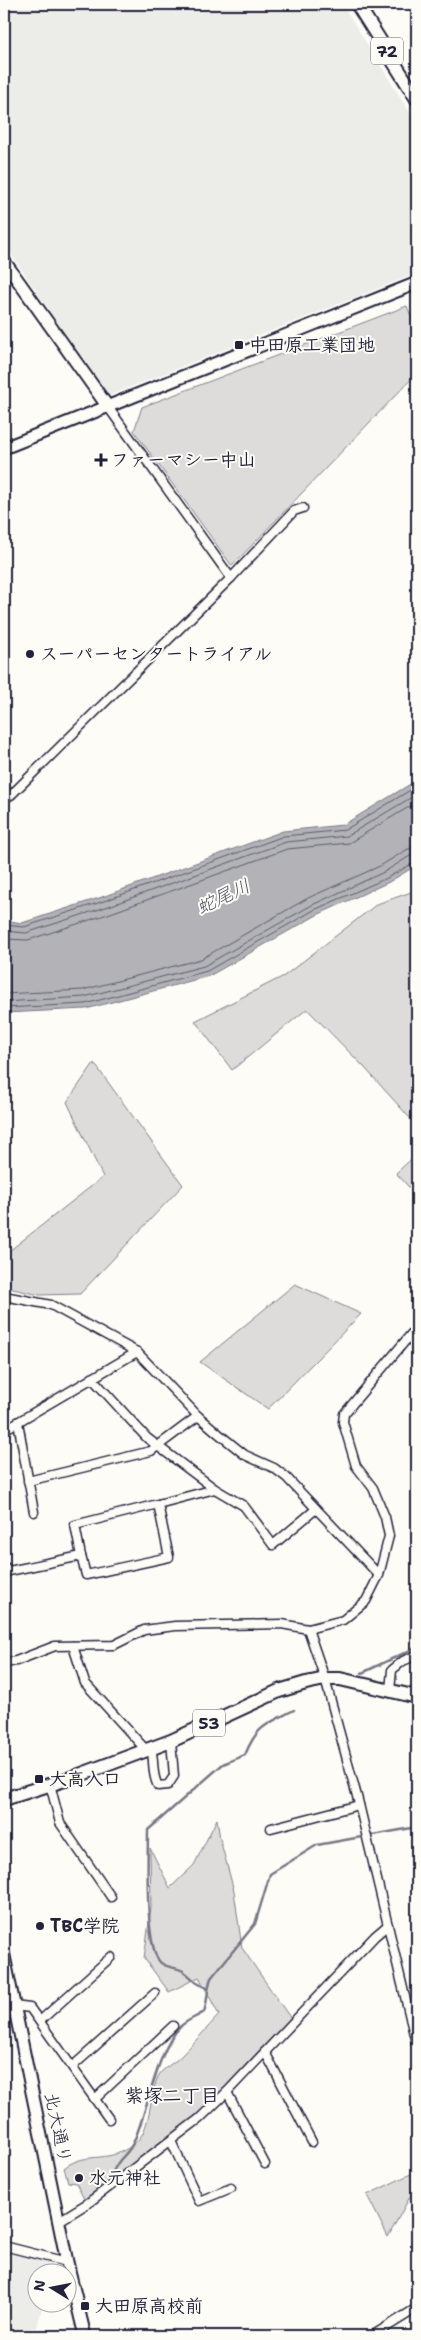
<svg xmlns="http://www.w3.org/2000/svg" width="421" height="2340" font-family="'Shantell Sans','Klee One',sans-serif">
<rect width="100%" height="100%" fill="#fdfcf7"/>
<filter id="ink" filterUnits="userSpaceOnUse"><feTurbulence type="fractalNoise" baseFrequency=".02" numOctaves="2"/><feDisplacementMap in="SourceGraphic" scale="10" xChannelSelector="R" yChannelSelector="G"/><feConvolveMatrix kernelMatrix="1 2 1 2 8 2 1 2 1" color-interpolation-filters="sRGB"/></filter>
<g filter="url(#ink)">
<g fill="#ecece9">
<polygon points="4,4 342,4 417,124 417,273 108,396 4,244"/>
<polygon points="4,2252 53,2264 50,2272 38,2272 38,2302 43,2303 35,2336 4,2336"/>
</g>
<g fill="#dddcdb" stroke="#807f8b">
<polygon points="407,306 417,331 417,373 232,566 134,431 142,407"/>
<polygon points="417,890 417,1126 365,1068 307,1009 232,1070 195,1021 284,976 377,904"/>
<polygon points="94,1063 183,1185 80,1294 40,1295 4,1287 4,1255 103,1177 67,1102"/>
<polygon points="417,1154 417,1196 396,1173"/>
<polygon points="295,1284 361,1314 268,1409 200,1362"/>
<path d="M 217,1819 L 220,1839 L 234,1891 L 242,1948 L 291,2019 L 225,2091 L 196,2118 L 85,2201 L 76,2183 L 68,2182 L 64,2168 C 88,2149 111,2167 138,2140 C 151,2127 150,2090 159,2075 C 163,2068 174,2063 180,2057 C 193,2044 206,2029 219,2015 L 199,1977 L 169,1992 L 144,1958 L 151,1908 L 150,1848 L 170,1888 L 194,1865 Z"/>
<polygon points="417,2171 417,2184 388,2237 367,2195"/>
</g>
<polygon fill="#b2b2b7" stroke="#787885" points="417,780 417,865 389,882 317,915 209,976 86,1009 4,1013 4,920 22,923 102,897 283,831 343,825"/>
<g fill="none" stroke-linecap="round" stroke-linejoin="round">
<g stroke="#5c5c6d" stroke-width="1">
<polyline points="4,925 24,927 104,901 284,836 345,830 417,786"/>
<polyline points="4,931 26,933 106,907 286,842 347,836 417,794"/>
<polyline points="4,939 28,940 108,914 287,849 349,843 417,802"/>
<polyline points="4,994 83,990 201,959 308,898 380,866 408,849 417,848"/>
<polyline points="4,1002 84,997 204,966 312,905 384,872 410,856 417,855"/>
<polyline points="4,1008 85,1004 207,971 314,910 387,878 417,861"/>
</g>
<g stroke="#787885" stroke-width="2.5">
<polyline points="362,1673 417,1647"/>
<path d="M 207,1988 C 193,1983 194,1978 183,1971 C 176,1967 168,1968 161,1963 C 144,1949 148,1854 148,1830 L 223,1764 L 245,1755 C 257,1725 267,1724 294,1710"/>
<path d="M 113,2172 C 119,2156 128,2156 134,2141 C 148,2110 157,2049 181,2026 C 187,2020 197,2017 204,2012 C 208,2000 207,1989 211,1978 L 255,1924 L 270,1874 L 317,1845 L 417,1827"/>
</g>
<g stroke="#22223b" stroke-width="11">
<g id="street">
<polyline points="108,407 231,578"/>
<polyline points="4,799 11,795 231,578 294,511 303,508"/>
<polyline points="4,1296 51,1305 137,1352 198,1416 219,1434 245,1455 274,1468 286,1477 379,1575"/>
<polyline points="417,1327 344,1414 343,1422 356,1466 373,1488 385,1517 389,1536 379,1575 366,1601 343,1620 308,1629 325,1679 358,1800 417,2047"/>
<polyline points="92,1378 147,1438 215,1489 244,1506 273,1545 316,1509"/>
<polyline points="18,1422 34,1512"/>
<polyline points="4,1430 137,1352"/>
<polyline points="28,1481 151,1451 198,1416"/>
<polyline points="81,1556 75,1525 158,1504"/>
<polyline points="4,1566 9,1571 81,1556 86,1575 169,1557 158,1504 215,1489"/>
<polyline points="73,1646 85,1683 146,1750"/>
<polyline points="4,1663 16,1661 55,1646 114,1645 144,1630 175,1626 282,1624 308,1629"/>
<polyline points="390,1690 392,1670 403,1661 417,1655"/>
<path d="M 151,1748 C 155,1763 151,1773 158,1786 L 168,1785 L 174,1776 L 171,1741"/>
<polyline points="50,1784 60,1823 111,1897"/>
<polyline points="271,1828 359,1805"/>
<polyline points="14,2006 30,2008 109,2119"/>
<polyline points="40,2021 111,1957"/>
<polyline points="265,2052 312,2142"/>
<polyline points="73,2066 155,1993"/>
<polyline points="227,2092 265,2164"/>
<polyline points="95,2099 173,2026"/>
<polyline points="171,2141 199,2201 231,2188"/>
<polyline points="59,2221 88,2203 199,2119 227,2092 375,1936 388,1925"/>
<polyline points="4,2246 67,2262"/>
<polyline points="372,2336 417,2308"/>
</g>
</g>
<g stroke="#22223b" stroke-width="15">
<g id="secondary">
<polyline points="4,261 108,407"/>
<polyline points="4,448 417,283"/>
<polyline points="4,1956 67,2262 85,2336"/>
</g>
</g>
<g stroke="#22223b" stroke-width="16">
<g id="primary">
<polyline points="357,4 417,99"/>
<polyline points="4,1799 74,1777 171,1741 279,1691 306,1683 325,1679 340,1679 417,1697"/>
</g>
</g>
<use href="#street" stroke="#fdfcf7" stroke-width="8"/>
<use href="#secondary" stroke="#fdfcf7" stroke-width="11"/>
<use href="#primary" stroke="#fdfcf7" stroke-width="12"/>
</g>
</g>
<g fill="#22223b" stroke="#fdfcf7" stroke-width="2">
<rect x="234" y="340" width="10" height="10" rx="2.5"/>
<path d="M98.5 452.5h5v5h5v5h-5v5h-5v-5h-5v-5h5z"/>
<circle cx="30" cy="654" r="5"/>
<rect x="34" y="1774" width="10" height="10" rx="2.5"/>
<circle cx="40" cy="1926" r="5"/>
<circle cx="79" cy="2178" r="5"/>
<rect x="80" y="2301" width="10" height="10" rx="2.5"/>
</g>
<g text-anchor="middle" stroke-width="4" stroke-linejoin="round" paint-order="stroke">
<g fill="#fdfcf7" stroke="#646373" stroke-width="1">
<rect x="371" y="37.5" width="32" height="27" rx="4"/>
<rect x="193" y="1709.5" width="32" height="27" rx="4"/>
</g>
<g font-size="16" font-weight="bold" fill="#22223b">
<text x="387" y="57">72</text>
<text x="209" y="1729">53</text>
</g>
<g font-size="18" font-weight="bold" fill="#22223b" stroke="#fdfcf7" text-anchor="start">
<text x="249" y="351">中田原工業団地</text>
<text x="111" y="466">ファーマシー中山</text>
<text x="40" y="660">スーパーセンタートライアル</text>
<text x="49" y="1785">大高入口</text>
<text x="50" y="1932">TBC学院</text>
<text x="89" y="2184">水元神社</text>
<text x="95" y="2312">大田原高校前</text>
</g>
<g font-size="18" fill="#22223b" stroke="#fdfcf7">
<text transform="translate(58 2128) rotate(78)" y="6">北大通り</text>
</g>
<g font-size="19" font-style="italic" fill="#545466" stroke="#fdfcf7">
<text transform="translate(223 896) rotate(-25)" y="7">蛇尾川</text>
</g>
<g font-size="19" font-weight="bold" fill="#22223b" stroke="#fdfcf7">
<text x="172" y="2102">紫塚二丁目</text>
</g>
</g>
<rect width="421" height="2340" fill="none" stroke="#fdfcf7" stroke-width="20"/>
<rect x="10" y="10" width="401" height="2320" fill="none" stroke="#22223b" stroke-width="2" filter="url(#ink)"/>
<g transform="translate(52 2288) rotate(280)"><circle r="24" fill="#fdfcf7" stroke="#a5a5ac"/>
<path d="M0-4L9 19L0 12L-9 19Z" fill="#22223b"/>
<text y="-8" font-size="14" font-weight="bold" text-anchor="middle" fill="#22223b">N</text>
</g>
</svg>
